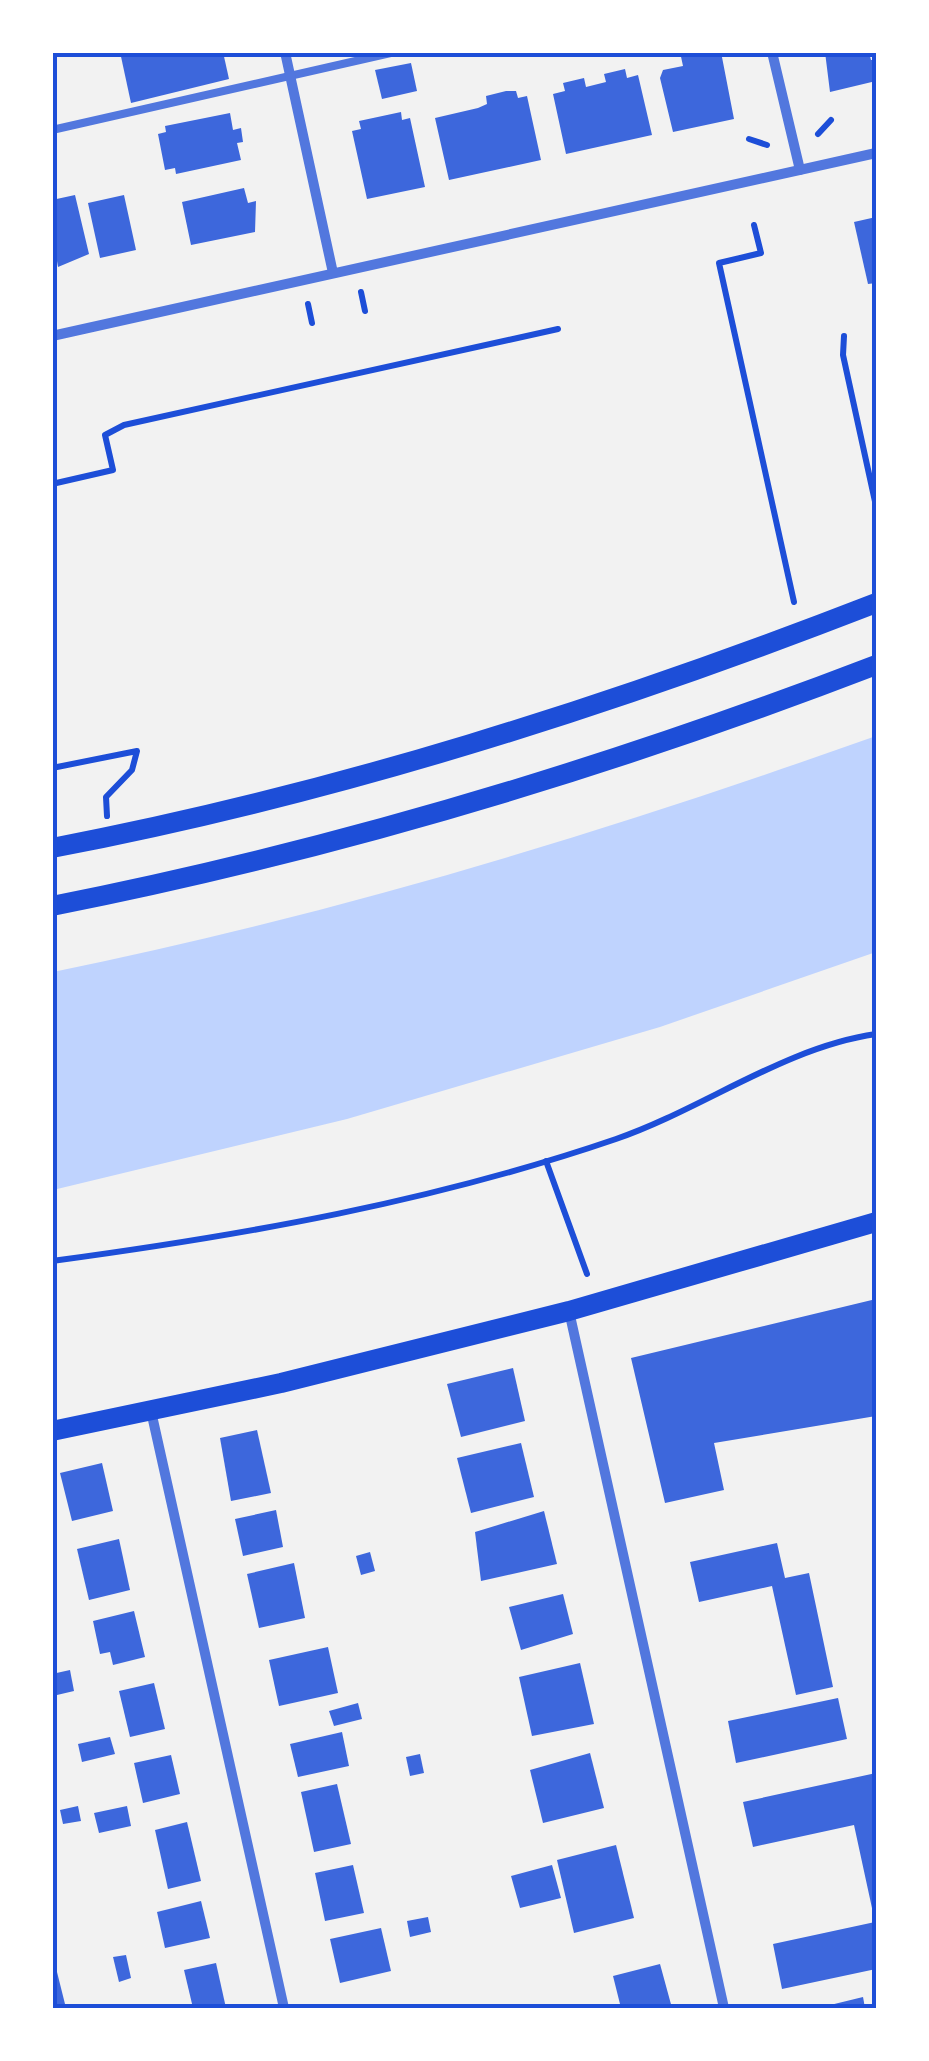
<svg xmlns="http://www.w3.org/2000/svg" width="929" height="2061" font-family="'DejaVu Sans',sans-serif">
<rect width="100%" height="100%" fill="#f2f2f2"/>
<path fill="#bfd3fe" d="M 876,736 L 876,952 L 660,1027 L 347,1119 L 53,1190 L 53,972 C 334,915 606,832 876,736 Z"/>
<g fill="#3d67dc">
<polygon points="120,52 223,52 229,79 131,103"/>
<polygon points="680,52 721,52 734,119 673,132 660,78 663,70 683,66"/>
<polygon points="825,52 869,52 871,60 876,60 876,81 830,92"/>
<polygon points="411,63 417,91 382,99 375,70"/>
<polygon points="625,69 627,78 638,75 652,135 566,154 553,94 565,91 563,83 584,78 586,87 606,82 604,74"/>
<polygon points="506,91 516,91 518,98 527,96 541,160 449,180 435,118 478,108 487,104 486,96"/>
<polygon points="401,112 402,120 410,118 425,187 367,199 352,131 361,129 359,121"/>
<polygon points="230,113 233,130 241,128 243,142 237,143 241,160 176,174 175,168 165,170 158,134 166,132 165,126"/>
<polygon points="244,188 248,203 256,201 255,232 191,245 182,202"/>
<polygon points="75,195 89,254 58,267 57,261 52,262 52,200"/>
<polygon points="124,195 136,250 100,258 88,203"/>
<polygon points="876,217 876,283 868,284 854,222"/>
<polygon points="876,1299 876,1416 714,1443 724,1490 665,1503 631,1358"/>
<polygon points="513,1368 525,1421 461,1437 447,1384"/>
<polygon points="257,1430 271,1493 231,1501 220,1438"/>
<polygon points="521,1443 534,1497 471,1513 457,1458"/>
<polygon points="102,1463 113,1511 72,1521 60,1473"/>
<polygon points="276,1510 283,1547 243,1556 235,1519"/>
<polygon points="544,1511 557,1564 481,1581 475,1532"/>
<polygon points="119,1539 130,1590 89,1600 77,1549"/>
<polygon points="777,1543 785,1578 809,1573 833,1687 796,1695 772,1586 699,1602 690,1562"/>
<polygon points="370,1552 375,1571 361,1575 356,1556"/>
<polygon points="294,1563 305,1618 259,1628 247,1574"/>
<polygon points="563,1594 573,1634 521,1650 509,1607"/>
<polygon points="134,1611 145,1657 113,1665 110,1652 100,1654 93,1621"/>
<polygon points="328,1647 338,1693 279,1706 269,1660"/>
<polygon points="580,1663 594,1724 532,1736 519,1677"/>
<polygon points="70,1670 74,1691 57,1695 52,1674"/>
<polygon points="154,1683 165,1729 130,1737 119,1691"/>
<polygon points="838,1698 847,1739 736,1763 728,1721"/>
<polygon points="358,1703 362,1719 334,1726 329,1711"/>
<polygon points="342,1732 349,1766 298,1777 290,1744"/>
<polygon points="110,1737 115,1754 82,1762 78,1744"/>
<polygon points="590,1753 604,1808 543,1823 530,1770"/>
<polygon points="420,1754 424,1773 410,1776 406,1757"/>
<polygon points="171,1755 180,1794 143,1803 134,1763"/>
<polygon points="876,1773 876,1969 782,1989 773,1944 875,1922 854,1825 753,1847 743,1802"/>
<polygon points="337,1784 351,1844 314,1852 301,1792"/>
<polygon points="78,1806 81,1821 63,1824 60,1810"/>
<polygon points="127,1806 131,1826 99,1833 94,1813"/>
<polygon points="187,1822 201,1881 168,1889 155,1830"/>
<polygon points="616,1845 634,1918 574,1933 557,1860"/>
<polygon points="353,1865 364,1913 325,1921 315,1873"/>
<polygon points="552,1865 561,1898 520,1908 511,1876"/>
<polygon points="201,1901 210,1938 165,1948 157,1912"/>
<polygon points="428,1917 431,1932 410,1937 407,1921"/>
<polygon points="381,1928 391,1971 340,1983 330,1939"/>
<polygon points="126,1955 131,1978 119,1982 113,1957"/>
<polygon points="216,1963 226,2008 193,2008 184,1970"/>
<polygon points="660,1964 672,2008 621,2008 613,1976"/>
<polygon points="57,1972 66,2008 52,2008 52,1973"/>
<polygon points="863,1997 865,2008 822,2008 822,2007"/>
</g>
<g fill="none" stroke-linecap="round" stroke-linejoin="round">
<g stroke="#1d4ed8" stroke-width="6">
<polyline points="818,134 831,120"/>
<polyline points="749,139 767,145"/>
<polyline points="754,225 761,253 719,263 794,602"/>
<polyline points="361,292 365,311"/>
<polyline points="308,304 312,323"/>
<polyline points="844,336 843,355 876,506"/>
<polyline points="52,484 113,470 105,435 124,425 558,329"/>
<polyline points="52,768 137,751 132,770 106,797 107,816"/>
<polyline points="546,1161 587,1274"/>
<path d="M 52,1261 C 245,1235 432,1202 616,1139 C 703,1109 785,1047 876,1034"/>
</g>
<g stroke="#5277de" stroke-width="8">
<polyline points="52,130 395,52"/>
<polyline points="561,2008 563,2008"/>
</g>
<g stroke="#5277de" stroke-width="10">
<polyline points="285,52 333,273"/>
<polyline points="772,52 800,170"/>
<polyline points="52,336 876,153"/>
<polyline points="569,1311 724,2008"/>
<polyline points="151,1411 284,2008"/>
</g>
<g stroke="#1d4ed8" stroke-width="20">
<path d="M 52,848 C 335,794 608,707 876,603"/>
<path d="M 52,906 C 335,850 608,768 876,665"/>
<polyline points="52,1431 281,1383 569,1311 876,1222"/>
</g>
</g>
<rect width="929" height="2061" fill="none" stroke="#ffffff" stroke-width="110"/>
<rect x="55" y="55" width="819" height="1951" fill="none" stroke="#1d4ed8" stroke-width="4"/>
</svg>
